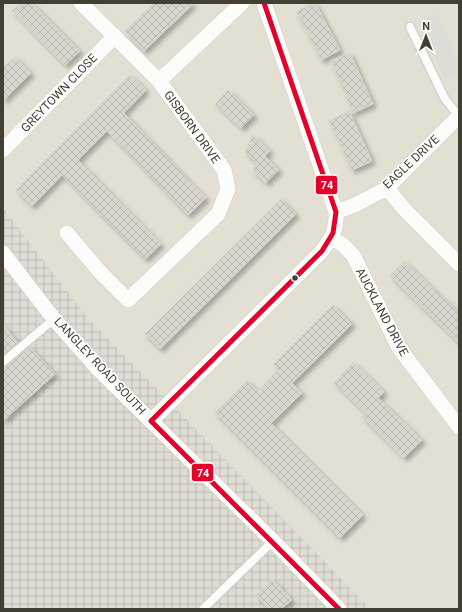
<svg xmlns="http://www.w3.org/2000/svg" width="462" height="612" font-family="Roboto,sans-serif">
<defs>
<pattern id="industrial-grid" width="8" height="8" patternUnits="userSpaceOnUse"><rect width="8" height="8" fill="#dedcd4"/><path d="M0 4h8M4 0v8" fill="none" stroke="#c0beb6"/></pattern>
<pattern id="building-cross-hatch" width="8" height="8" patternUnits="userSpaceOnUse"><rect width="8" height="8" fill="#d8d6cf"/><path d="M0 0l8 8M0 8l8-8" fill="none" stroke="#bbb9b2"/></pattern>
<filter id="shadow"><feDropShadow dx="3.5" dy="3.5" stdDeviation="2" flood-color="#0004"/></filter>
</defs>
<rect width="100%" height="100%" fill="#eeede6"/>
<polygon fill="#e3dfd3" points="3,3 459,3 459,609 371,609 88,318 3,208"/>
<polygon fill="url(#industrial-grid)" points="3,208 88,318 371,609 3,609"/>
<polygon fill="#dedcd6" points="437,14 459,64 459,74 445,80 419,21"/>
<g fill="url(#building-cross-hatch)" stroke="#d6d4cc" filter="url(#shadow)">
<polygon points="21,3 32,3 80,51 65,65 12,11"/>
<polygon points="154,3 194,3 144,51 125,31"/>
<polygon points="313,3 315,3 340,50 321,60 296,12"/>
<polygon points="350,53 373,104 353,113 331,61"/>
<polygon points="15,57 31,73 3,101 3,68"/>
<polygon points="130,75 146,90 124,113 206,198 188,215 107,131 78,160 161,244 145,259 62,175 32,206 16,190"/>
<polygon points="228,90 254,115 241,128 215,104"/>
<polygon points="349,111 372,161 352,170 329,121"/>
<polygon points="253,135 270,151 265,156 279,170 266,183 253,171 257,164 245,152"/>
<polygon points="281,199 296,214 160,349 145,334"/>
<polygon points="404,261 459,313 459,343 390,276"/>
<polygon points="333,305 352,324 292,383 302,393 271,423 363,515 340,538 215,413 247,380 258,391 279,369 274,364"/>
<polygon points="3,324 18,343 3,355"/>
<polygon points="30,347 55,374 3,421 3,367"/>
<polygon points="353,362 384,392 378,398 422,440 404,458 362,417 366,413 334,383"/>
<polygon points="272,579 292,600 281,609 269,609 256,595"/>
</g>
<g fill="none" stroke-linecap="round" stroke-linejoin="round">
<g stroke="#cccbc4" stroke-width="10">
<g id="lane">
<polyline points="410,27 445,99 459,116"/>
<polyline points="3,362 54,319"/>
<polyline points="203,609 273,541"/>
</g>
</g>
<g stroke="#cccbc4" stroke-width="16">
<g id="street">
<polyline points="81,3 159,81"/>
<polyline points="3,150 115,36"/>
<polyline points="387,188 404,209 459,264"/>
<polyline points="336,212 357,204 387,188 459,116"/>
<polyline points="67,233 100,272 128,300 218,214 228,189 224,170 159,81 242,3"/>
<polyline points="332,238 343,245 353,255 399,348 459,427"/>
<polyline points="3,253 54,319 99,370 273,541 339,609"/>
<path d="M 151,421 L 322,251 C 332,238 337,229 336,212 L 264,3"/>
</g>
</g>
<use href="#lane" stroke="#fcfcfb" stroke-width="8"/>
<use href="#street" stroke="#fcfcfb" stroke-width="15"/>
<g stroke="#fff" stroke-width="8">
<polyline id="bus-1" points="264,3 336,212 333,233 322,251 151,421 339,609"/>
</g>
<use href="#bus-1" stroke="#e4002b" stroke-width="5"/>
</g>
<circle fill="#443f33" stroke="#fff" stroke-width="1.5" cx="295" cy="278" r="3.5"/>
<g text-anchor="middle" stroke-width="3.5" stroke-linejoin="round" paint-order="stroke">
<g font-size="12" fill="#443f33" stroke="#fff">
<text transform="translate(59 93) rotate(-46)" y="4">GREYTOWN CLOSE</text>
<text transform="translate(192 127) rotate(54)" y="4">GISBORN DRIVE</text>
<text transform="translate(411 162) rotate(-43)" y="4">EAGLE DRIVE</text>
<text transform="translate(382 312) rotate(62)" y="4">AUCKLAND DRIVE</text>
<text transform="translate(100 366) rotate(47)" y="4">LANGLEY ROAD SOUTH</text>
</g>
</g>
<g stroke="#fff" stroke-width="1.5">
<rect x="315" y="175" width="23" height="20" rx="4" fill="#e4002b"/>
<rect x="191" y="463" width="23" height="19" rx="4" fill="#e4002b"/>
</g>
<g font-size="11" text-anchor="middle" font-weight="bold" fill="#fff">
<text x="327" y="189">74</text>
<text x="203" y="477">74</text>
</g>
<rect width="462" height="612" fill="none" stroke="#443f33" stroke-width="8"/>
<g transform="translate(426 36)" stroke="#ffffff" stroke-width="3" paint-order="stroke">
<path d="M0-3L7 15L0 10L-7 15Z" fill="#443f33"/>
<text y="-6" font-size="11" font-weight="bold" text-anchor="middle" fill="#443f33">N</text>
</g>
</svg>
